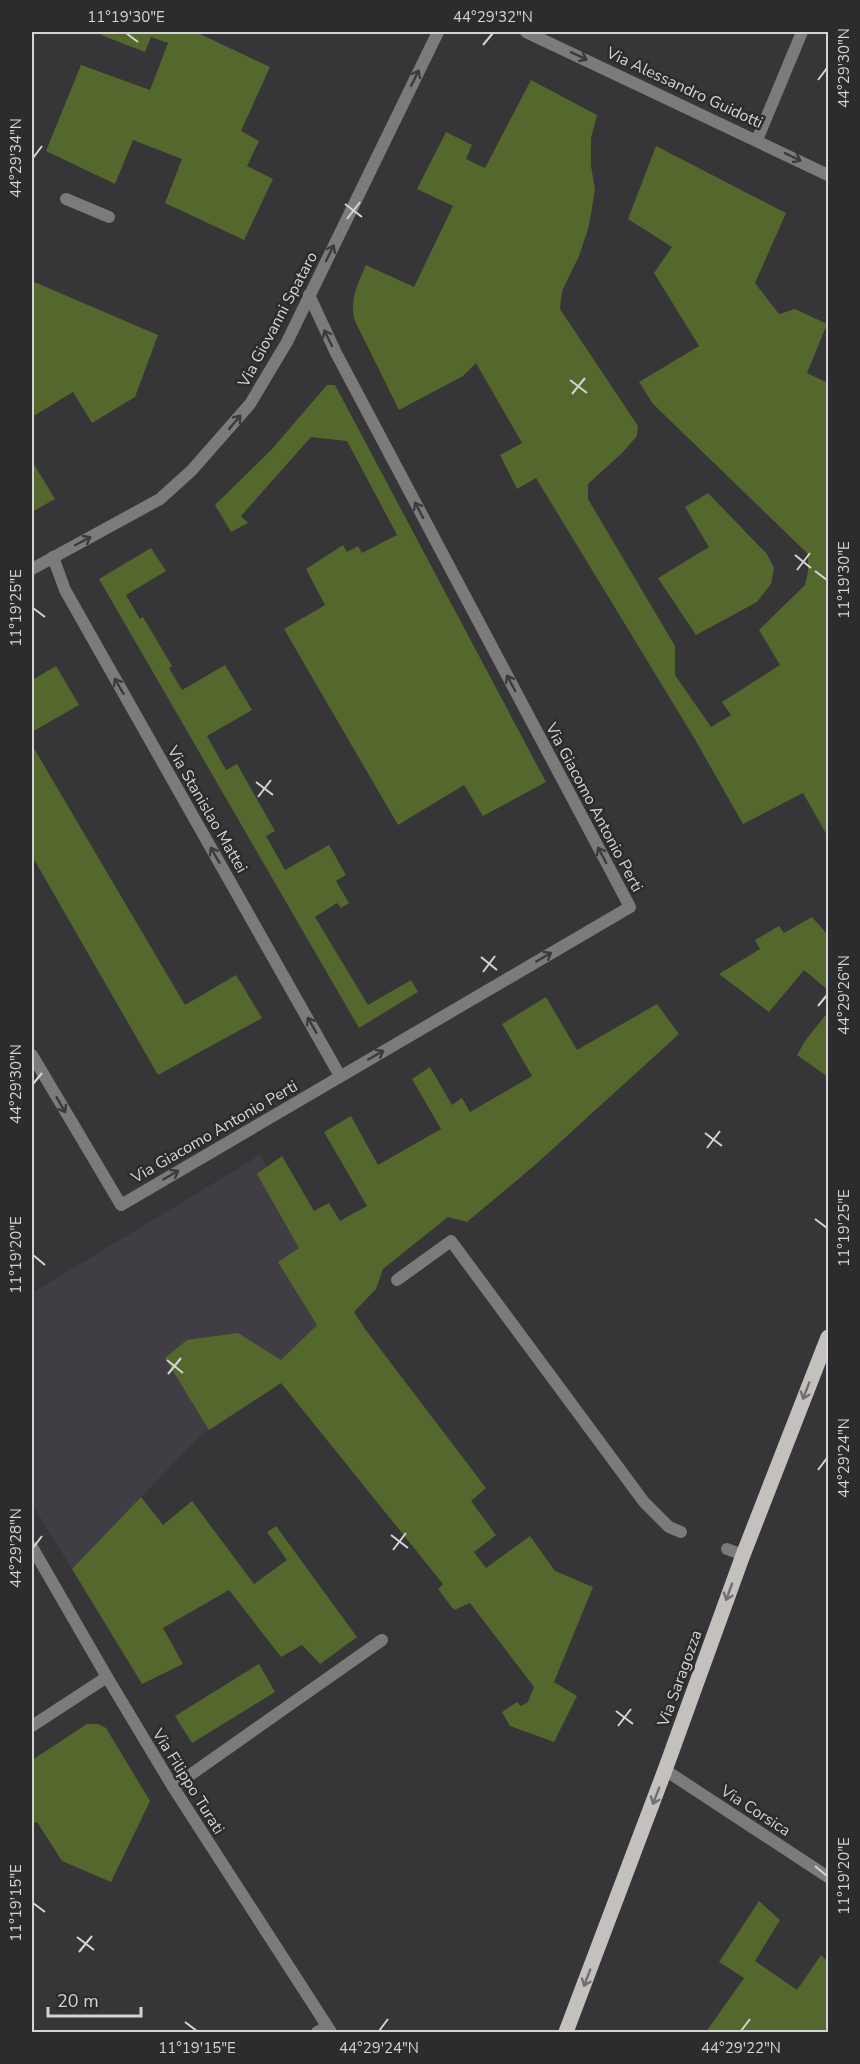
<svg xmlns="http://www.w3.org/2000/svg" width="860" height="2064" font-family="'Nunito Sans',sans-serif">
<rect width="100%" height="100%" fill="#363537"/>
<polygon fill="#403d45" points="260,1155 365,1329 201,1435 72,1569 32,1504 32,1293"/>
<g fill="#54672d">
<polygon points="103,32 196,32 270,67 241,131 259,141 247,166 273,179 244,240 165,203 182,159 133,140 115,184 46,151 81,65 150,90 168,43 151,37 145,52 101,35"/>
<path d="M 531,80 L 597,115 L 591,138 L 591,166 L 595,189 L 589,226 L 579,256 L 562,291 L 560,309 L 638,426 L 637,436 L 622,453 L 588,484 L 588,499 L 675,646 L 675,675 L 711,727 L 731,715 L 722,702 L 780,665 L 759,630 L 805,585 L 808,572 L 808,554 L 653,404 L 639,382 L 699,346 L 654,273 L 672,247 L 628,219 L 656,146 L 786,213 L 755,283 L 779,314 L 795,309 L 827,324 L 807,373 L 828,383 L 828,837 L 803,793 L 743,824 L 693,736 L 536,478 L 517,489 L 500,455 L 522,443 L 476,363 L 463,376 L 399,410 L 355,321 C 349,301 358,283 366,265 L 414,287 L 453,206 L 417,189 L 446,132 L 472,145 L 466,159 L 485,168 Z"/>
<polygon points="32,281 158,335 135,397 92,423 73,392 32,417"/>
<polygon points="327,385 335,385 546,782 483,816 464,785 398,825 284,629 325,605 306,569 343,545 347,552 358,546 362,553 397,535 347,441 311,437 241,516 248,523 231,532 215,505 272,449"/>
<polygon points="32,461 55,499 32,512"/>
<polygon points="708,493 767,554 774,568 771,584 757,602 696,635 658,578 709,547 685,507"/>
<polygon points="151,548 166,571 126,595 140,619 143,617 172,666 169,668 182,690 225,665 252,710 207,736 226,770 237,764 275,831 266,836 285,870 329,845 346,875 336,881 349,903 341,908 337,903 315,917 368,1005 411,980 418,992 359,1028 99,579"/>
<polygon points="56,666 79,705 32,732 32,680"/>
<polygon points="32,745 185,1005 236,975 262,1018 158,1075 32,856"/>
<polygon points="812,917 828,935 828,990 804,970 769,1012 719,974 760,949 755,940 779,926 784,933"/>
<polygon points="546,997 577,1050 657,1004 679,1034 535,1165 467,1222 448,1217 383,1269 376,1289 354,1312 365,1329 486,1488 471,1501 496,1535 474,1552 486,1568 530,1536 555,1571 593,1587 554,1682 577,1696 554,1742 510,1726 502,1712 517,1702 521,1706 528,1702 534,1687 470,1603 454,1610 438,1589 443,1584 281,1383 209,1430 165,1358 187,1340 238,1333 281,1360 317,1325 278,1262 299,1248 257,1174 282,1156 314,1211 329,1203 340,1221 367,1206 324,1132 351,1116 378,1165 441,1129 412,1079 430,1067 452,1105 462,1098 470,1112 532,1076 502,1024"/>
<polygon points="828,1012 828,1077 797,1055 805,1041"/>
<polygon points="141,1497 163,1525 192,1501 254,1584 287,1560 267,1532 276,1526 357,1637 320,1664 302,1645 281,1657 229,1590 163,1628 183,1664 142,1684 72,1569"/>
<polygon points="259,1664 275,1692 192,1743 175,1716"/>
<polygon points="87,1724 98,1724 106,1728 150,1801 111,1882 62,1861 37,1822 32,1824 32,1760"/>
<polygon points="759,1901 780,1920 755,1961 797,1990 821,1955 828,1962 828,2032 706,2032 744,1978 719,1962"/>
</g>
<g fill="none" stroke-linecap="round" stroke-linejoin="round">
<g stroke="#7c7b7a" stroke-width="12">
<polyline points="66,199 109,217"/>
<polyline points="397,1280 451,1241 644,1502 669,1527 681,1532"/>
<polyline points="727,1549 743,1555"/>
<polyline points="173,1787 382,1640"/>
<polyline points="317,2032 327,2027"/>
</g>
<g stroke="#7c7b7a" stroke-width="12">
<polyline points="526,32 828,175"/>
<polyline points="757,140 802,32"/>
<polyline points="53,557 65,590 340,1076"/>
<polyline points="32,569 160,499 192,470 250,404 287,342 438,32"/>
<polyline points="32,1055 121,1205 630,907 336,353 309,295"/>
<polyline points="107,1677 173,1787 331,2032"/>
<polyline points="665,1770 828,1877"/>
</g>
<polyline stroke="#7c7b7a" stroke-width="12" points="32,1547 107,1677 32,1726"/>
<polyline stroke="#c3c0be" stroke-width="15" points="566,2032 665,1770 743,1555 828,1337"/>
</g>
<defs><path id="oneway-shaft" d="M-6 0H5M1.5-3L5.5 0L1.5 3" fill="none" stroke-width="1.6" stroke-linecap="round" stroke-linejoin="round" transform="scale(1.5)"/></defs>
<g stroke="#3c3b3c">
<use href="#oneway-shaft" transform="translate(579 56) rotate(25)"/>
<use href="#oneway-shaft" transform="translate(415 78) rotate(-64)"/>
<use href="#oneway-shaft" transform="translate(793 157) rotate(26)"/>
<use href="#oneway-shaft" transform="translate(330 253) rotate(-64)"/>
<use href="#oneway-shaft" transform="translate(328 338) rotate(-116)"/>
<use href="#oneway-shaft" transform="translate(235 422) rotate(-50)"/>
<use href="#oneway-shaft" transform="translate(419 510) rotate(-118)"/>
<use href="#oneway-shaft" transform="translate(83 541) rotate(-28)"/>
<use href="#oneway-shaft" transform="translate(511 683) rotate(-118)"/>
<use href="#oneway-shaft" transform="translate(119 686) rotate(-120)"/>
<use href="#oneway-shaft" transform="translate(215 855) rotate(-120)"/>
<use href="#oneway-shaft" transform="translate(602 855) rotate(-118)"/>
<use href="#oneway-shaft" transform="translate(544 957) rotate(-30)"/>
<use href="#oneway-shaft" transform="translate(312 1025) rotate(-120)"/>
<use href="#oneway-shaft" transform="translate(376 1055) rotate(-30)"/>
<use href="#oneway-shaft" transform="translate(61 1105) rotate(60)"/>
<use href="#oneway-shaft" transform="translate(171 1175) rotate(-30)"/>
</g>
<g stroke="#706e6e">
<use href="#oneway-shaft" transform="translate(806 1391) rotate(111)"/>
<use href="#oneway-shaft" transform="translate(729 1592) rotate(110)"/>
<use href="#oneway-shaft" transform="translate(656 1796) rotate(111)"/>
<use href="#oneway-shaft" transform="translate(587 1978) rotate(111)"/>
</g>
<path fill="none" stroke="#d4d3d5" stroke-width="2" d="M 126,33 L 138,42M 483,45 L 493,33M 818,80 L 827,68M 33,158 L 42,146M 345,204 L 362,217M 347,219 L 360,202M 570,380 L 587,393M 572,394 L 585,378M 795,555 L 811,568M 797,570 L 810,553M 815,571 L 827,580M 33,608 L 45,617M 256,782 L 273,795M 258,797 L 271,780M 481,957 L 497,970M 483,972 L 495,956M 818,1006 L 827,995M 33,1084 L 42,1073M 705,1133 L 722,1146M 707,1148 L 720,1131M 815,1219 L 827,1228M 33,1255 L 45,1265M 167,1360 L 183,1373M 168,1374 L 181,1358M 818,1470 L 827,1458M 391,1535 L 408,1548M 33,1548 L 42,1536M 393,1550 L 406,1533M 616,1711 L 633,1724M 618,1726 L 631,1709M 815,1866 L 827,1876M 33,1903 L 45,1912M 77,1937 L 94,1950M 79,1952 L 92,1936M 185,2022 L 197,2031M 379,2031 L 388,2019M 741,2031 L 750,2019"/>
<g text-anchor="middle" stroke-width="5" stroke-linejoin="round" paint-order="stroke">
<g font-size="16" fill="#d4d3d5" stroke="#2c2b2d">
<text transform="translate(685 87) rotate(25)" y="6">Via Alessandro Guidotti</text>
<text transform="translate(277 319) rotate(-62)" y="6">Via Giovanni Spataro</text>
<text transform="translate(595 807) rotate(62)" y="6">Via Giacomo Antonio Perti</text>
<text transform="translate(208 809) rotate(60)" y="6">Via Stanislao Mattei</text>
<text transform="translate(214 1131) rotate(-30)" y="6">Via Giacomo Antonio Perti</text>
<text transform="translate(679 1678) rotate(-70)" y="6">Via Saragozza</text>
<text transform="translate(189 1781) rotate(58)" y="6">Via Filippo Turati</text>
<text transform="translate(756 1810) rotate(33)" y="6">Via Corsica</text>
</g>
</g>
<rect width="860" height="2064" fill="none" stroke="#2c2b2d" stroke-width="66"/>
<path d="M48 2007v9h93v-9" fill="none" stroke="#d4d3d5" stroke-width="3"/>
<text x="57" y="2007" font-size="18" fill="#d4d3d5" stroke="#2c2b2d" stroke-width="4.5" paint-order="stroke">20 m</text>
<rect x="33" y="33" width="794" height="1998" fill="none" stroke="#d4d3d5" stroke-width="2"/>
<g font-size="15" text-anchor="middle" fill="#d4d3d5">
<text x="126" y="22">11°19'30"E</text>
<text x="493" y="22">44°29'32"N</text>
<text transform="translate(844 68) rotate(-90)" y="5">44°29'30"N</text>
<text transform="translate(16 158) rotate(-90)" y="5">44°29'34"N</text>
<text transform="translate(844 580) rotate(-90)" y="5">11°19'30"E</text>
<text transform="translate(16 608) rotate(-90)" y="5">11°19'25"E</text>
<text transform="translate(844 995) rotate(-90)" y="5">44°29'26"N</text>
<text transform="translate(16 1084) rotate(-90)" y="5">44°29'30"N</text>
<text transform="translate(844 1228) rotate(-90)" y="5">11°19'25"E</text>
<text transform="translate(16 1255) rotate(-90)" y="5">11°19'20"E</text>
<text transform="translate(844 1458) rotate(-90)" y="5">44°29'24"N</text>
<text transform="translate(16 1548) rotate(-90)" y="5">44°29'28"N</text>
<text transform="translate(844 1876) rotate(-90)" y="5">11°19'20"E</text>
<text transform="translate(16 1903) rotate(-90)" y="5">11°19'15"E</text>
<text x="197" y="2053">11°19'15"E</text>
<text x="379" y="2053">44°29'24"N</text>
<text x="741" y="2053">44°29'22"N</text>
</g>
</svg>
